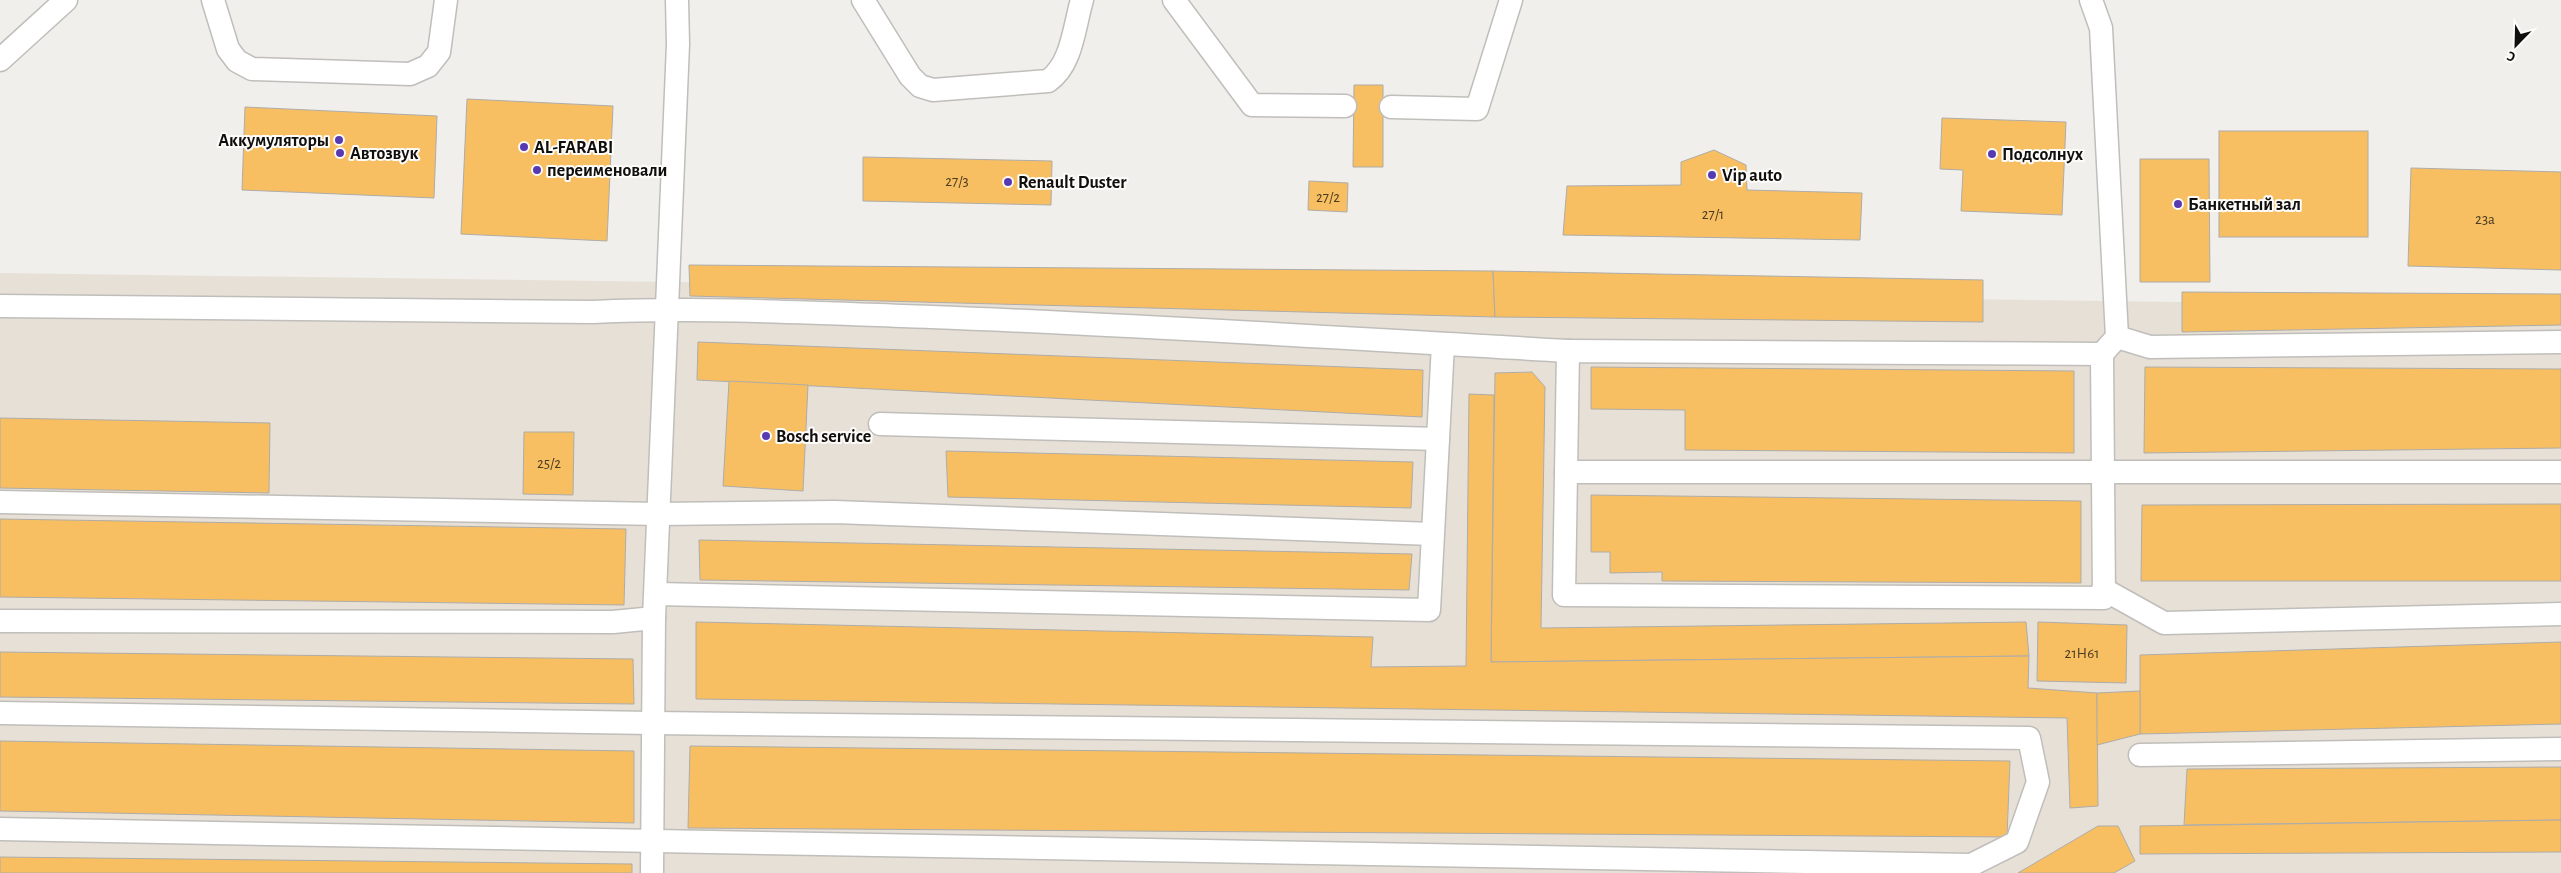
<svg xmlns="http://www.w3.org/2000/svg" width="2561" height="873" font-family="'Alegreya Sans',sans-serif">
<rect width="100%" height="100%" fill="#f1efeb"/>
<polygon fill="#e7e0d7" points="0,273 2561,307 2561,873 0,873"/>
<g fill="#f7bf61" stroke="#aeaca9">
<polygon points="1354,85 1383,85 1383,167 1353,167"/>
<polygon points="467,99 613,106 607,241 461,234"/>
<polygon points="245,107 437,116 434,198 242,190"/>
<polygon points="1942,118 2066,122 2062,215 1961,211 1963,170 1940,169"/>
<rect x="2219" y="131" width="149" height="106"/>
<polygon points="1714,150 1746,165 1747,190 1862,193 1860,240 1563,235 1567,186 1681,185 1681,162"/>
<polygon points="863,157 1052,161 1051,205 863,201"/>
<polygon points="2140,159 2209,159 2210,282 2140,282"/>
<polygon points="2411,168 2561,172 2561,270 2408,266"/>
<polygon points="1309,181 1348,183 1347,212 1308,210"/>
<polygon points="689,265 1493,271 1495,317 690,296"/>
<polygon points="1493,271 1983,280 1983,322 1495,317"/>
<polygon points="2182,292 2561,294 2561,325 2182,332"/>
<polygon points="698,342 1423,370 1422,417 697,380"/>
<polygon points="1591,367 2074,371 2074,453 1685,450 1685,410 1591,409"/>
<polygon points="2145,367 2561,369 2561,448 2144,453"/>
<polygon points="1532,372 1545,387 1541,628 2026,622 2029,656 1491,662 1495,373"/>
<polygon points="729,381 808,385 803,491 723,486"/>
<polygon points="1469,394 1494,395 1491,662 2029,656 2028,688 2097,693 2098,806 2070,808 2067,718 696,699 696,622 1373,637 1371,667 1466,666"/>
<polygon points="0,418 270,423 269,493 0,488"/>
<polygon points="524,432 574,432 573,495 523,494"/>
<polygon points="946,451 1413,462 1411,508 948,497"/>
<polygon points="1591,495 2081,501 2081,583 1662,581 1662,572 1610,573 1610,552 1591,552"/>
<polygon points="2561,504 2561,581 2141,581 2142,505"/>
<polygon points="0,519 626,529 624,605 0,597"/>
<polygon points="699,540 1412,554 1409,590 700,580"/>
<polygon points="2038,622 2127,625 2126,683 2037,681"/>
<polygon points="2561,642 2561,724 2140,734 2140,655"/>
<polygon points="0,652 633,659 634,704 0,697"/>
<polygon points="2140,691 2140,734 2097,745 2097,693"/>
<polygon points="0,741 634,751 634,823 0,811"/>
<polygon points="690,746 2010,761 2007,837 688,828"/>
<polygon points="2561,767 2561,820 2184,825 2187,769"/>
<polygon points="2561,820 2561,852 2140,854 2140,826"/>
<polygon points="2098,826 2118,826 2135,861 2114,873 2018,873"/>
<polygon points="0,857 632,864 632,873 0,873"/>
</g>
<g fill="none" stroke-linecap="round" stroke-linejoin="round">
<g stroke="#c0beba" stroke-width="25">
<g id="lane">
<polyline points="213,0 228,49 237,61 252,69 410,74 428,66 439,52 446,0"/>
<path d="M 863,0 L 910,76 L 920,86 L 933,90 L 1048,81 C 1072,65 1074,27 1082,0"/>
<polyline points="1174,0 1252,105 1345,106"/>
<polyline points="2091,0 2101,28 2117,337 2102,354 2104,598 1564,595 1568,351 2102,354"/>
<polyline points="0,60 66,0"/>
<polyline points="1391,107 1477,109 1511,0"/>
<path d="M 0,306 L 593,312 C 706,307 818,313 931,317 C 1144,325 1356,339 1568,351"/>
<polyline points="2117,337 2150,347 2561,342"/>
<polyline points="880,424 1438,439"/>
<polyline points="1566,472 2561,472"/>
<polyline points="0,502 659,514 835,512 1432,534"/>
<polyline points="2103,589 2164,623 2561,614"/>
<polyline points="656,594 1429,610 1443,344"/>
<polyline points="0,621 613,622 654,618"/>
<polyline points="0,713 652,723 2029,738 2038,782 2017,842 1971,865 0,829"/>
<polyline points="2140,755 2561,749"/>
<polyline points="652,873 654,618 678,44 677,0"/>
</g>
</g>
<use href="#lane" stroke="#fff" stroke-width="22"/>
</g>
<g fill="#573ab2" stroke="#fefcf9" stroke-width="2">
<circle cx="339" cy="140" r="5"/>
<circle cx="524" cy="147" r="5"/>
<circle cx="340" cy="153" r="5"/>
<circle cx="1992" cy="154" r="5"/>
<circle cx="537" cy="170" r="5"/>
<circle cx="1712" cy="175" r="5"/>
<circle cx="1008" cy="182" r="5"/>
<circle cx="2178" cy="204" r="5"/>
<circle cx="766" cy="436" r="5"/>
</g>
<g text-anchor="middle" stroke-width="4" stroke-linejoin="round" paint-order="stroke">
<g font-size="15" fill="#4a3b23">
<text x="957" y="186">27/3</text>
<text x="1328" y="202">27/2</text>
<text x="1713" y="219">27/1</text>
<text x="2485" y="224">23а</text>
<text x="549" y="468">25/2</text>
<text x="2082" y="658">21Н61</text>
</g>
<g font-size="18" font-weight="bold" fill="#100f0e" stroke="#fefcf9" text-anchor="start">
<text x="329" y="146" text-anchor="end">Аккумуляторы</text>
<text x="534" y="153">AL-FARABI</text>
<text x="350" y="159">Автозвук</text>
<text x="2002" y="160">Подсолнух</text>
<text x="547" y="176">переименовали</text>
<text x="1722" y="181">Vip auto</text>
<text x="1018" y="188">Renault Duster</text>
<text x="2188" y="210">Банкетный зал</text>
<text x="776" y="442">Bosch service</text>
</g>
</g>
<g transform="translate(2516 45) rotate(203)" stroke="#fefcf9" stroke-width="4" paint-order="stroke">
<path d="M0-4L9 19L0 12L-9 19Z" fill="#100f0e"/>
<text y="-8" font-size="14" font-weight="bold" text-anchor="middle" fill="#100f0e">С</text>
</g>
</svg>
